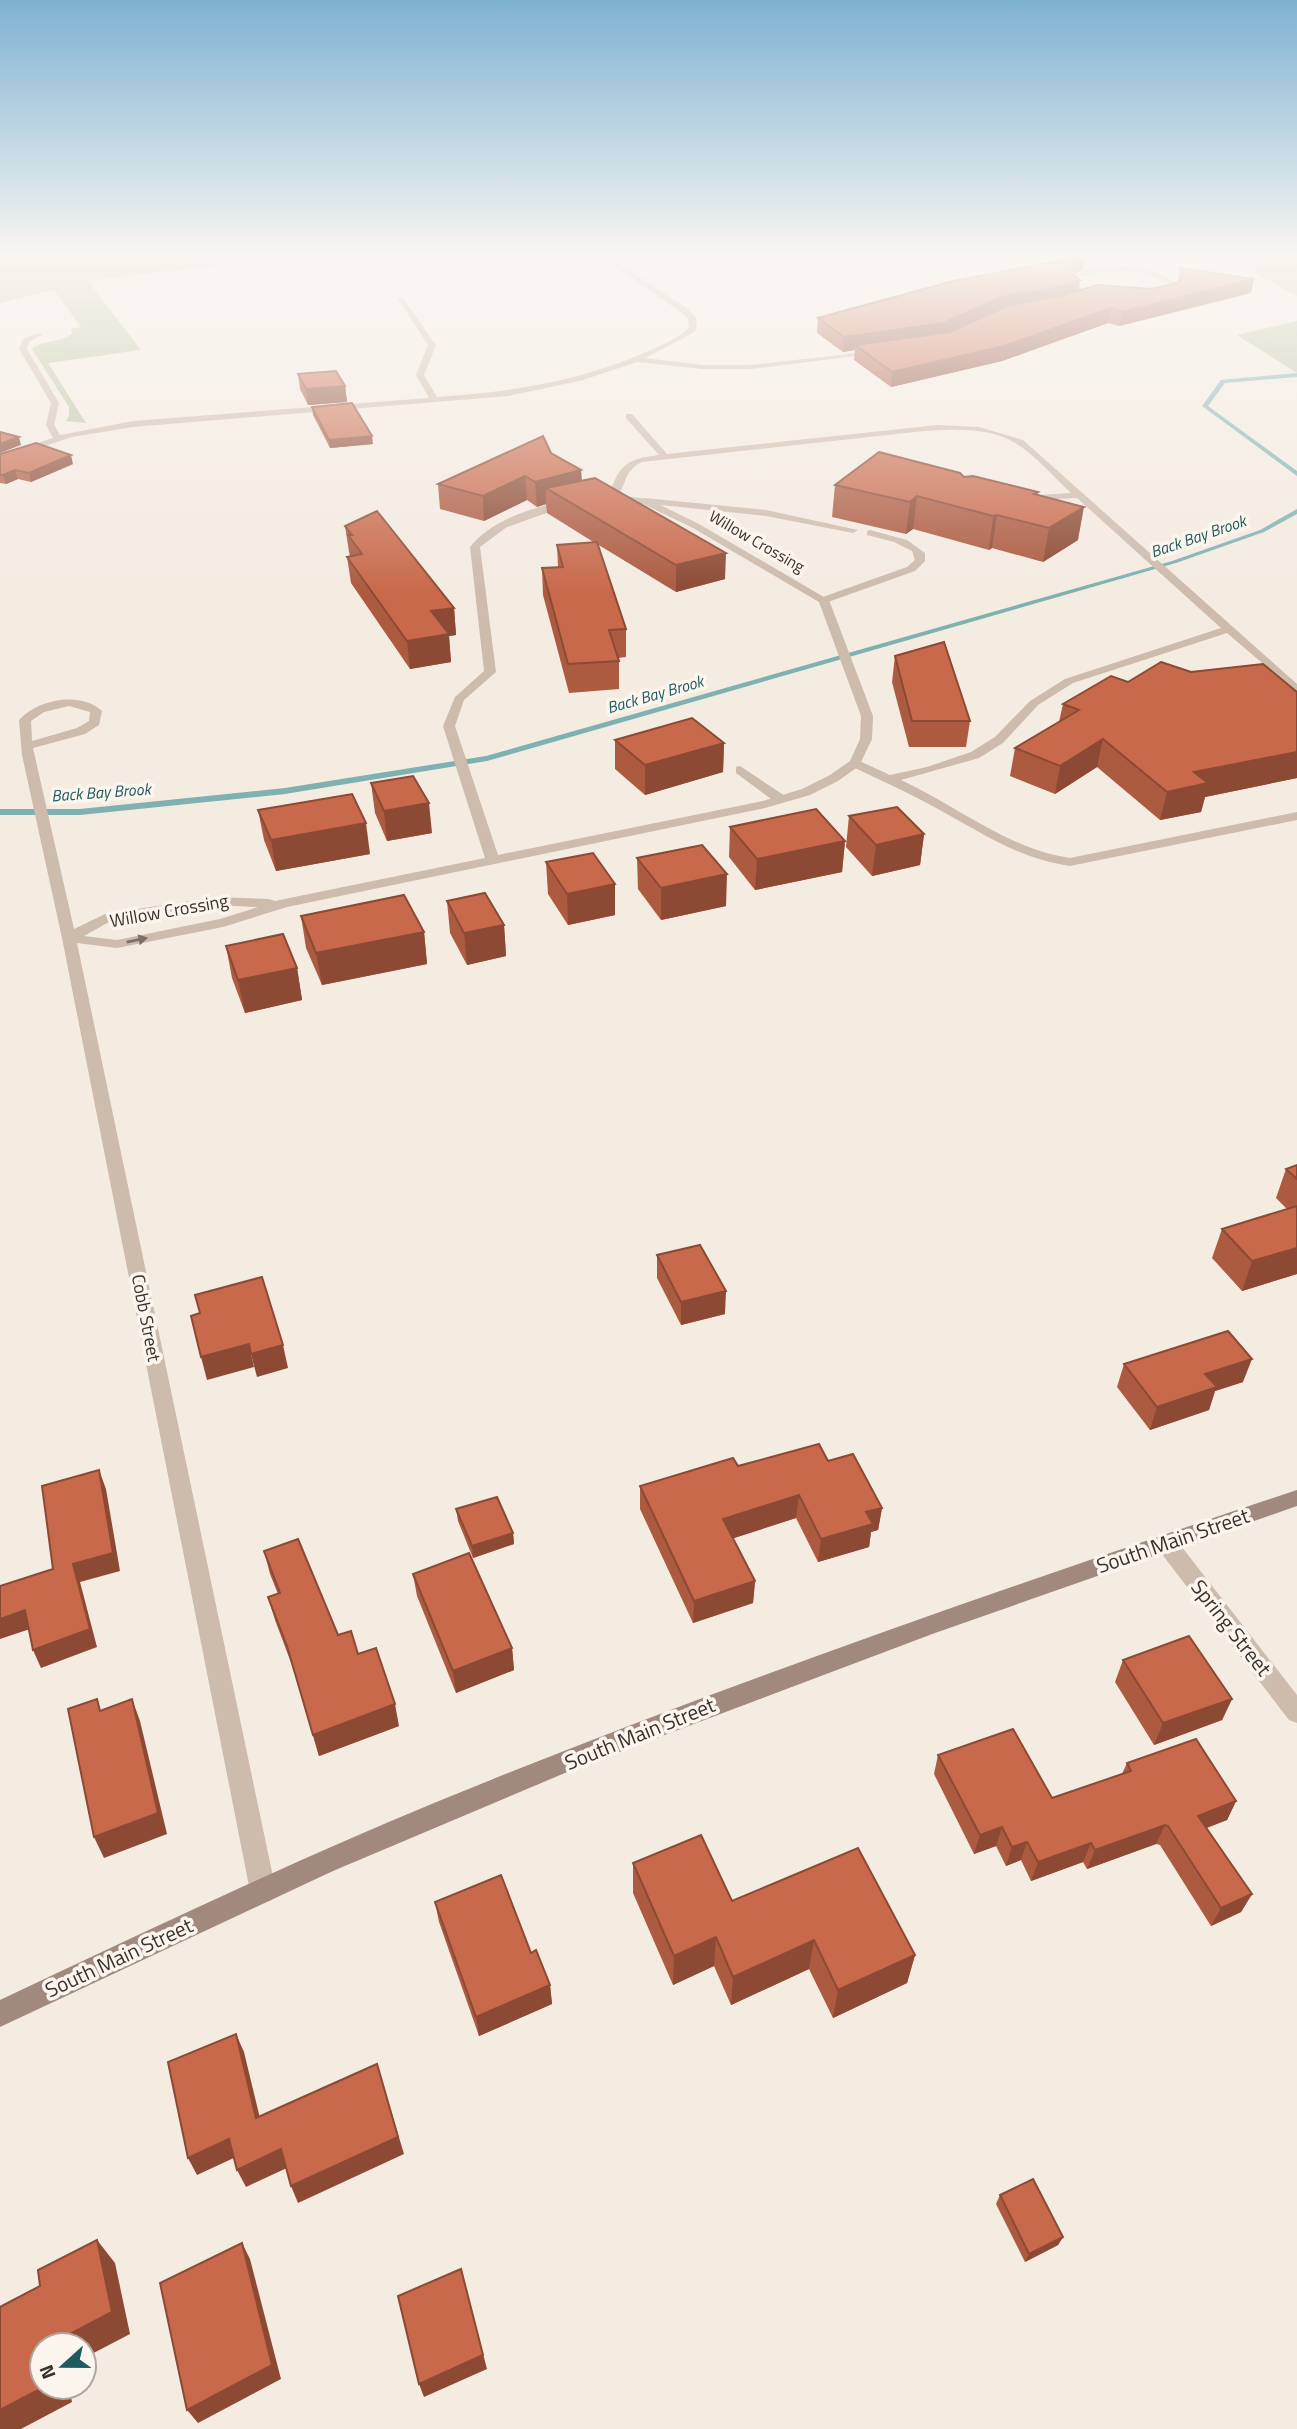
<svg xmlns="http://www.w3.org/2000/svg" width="1297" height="2429" font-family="'Titillium Web',sans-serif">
<rect width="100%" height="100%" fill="#f4ebe1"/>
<g fill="#b8c4a0">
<path d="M 0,253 L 326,253 L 88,281 L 141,350 L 48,363 L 86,423 L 66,421 L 69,416 L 69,407 L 32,349 C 42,340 60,343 72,334 L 71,329 L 81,327 L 54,290 L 0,303 Z"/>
<polygon points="1220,253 1297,253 1297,296"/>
<polygon points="1297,321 1297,373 1237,335"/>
</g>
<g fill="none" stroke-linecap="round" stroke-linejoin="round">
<g fill="#7fb0b2" fill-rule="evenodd">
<polygon points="1297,373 1297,377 1225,383 1208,406 1297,471 1297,476 1202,406 1221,380"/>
<polygon points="1297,509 1297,514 1264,532 1176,563 487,761 285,794 80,815 0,815 0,809 80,809 285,788 486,756 1172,561 1260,530"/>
</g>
<g fill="#cdbbac" fill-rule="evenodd">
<path d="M 626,414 L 632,414 L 667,454 L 938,425 L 979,427 L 1023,440 L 1297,684 L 1297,693 L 1227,633 L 1073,683 L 1038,705 L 1003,743 L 979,758 L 901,780 C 957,806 1008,849 1070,858 L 1297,812 L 1297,820 L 1070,866 C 1019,859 982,833 938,809 C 909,793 880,780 851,766 L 851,760 L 855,759 L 890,775 L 927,767 L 971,752 L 995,737 L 1030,701 L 1065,679 L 1221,628 L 1077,498 L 1020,501 L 1020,497 L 1023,496 L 1071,493 C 1054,477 1037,457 1017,444 C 991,427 954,429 924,431 L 642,462 C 621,472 627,490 614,499 L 609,496 C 619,465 626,459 659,455 L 626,418 Z"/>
<polygon points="645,498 766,510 858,530 853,533 766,516 642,503 642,499"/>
<polygon points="870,530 907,540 925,553 925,561 915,571 828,602 820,602 820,598 907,567 915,560 912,551 894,542 867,535 867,531"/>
<polygon points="740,766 785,796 785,802 775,802 736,773 736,767"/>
</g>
<g fill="#cdbbac" fill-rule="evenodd">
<path d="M 596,253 L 603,253 L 688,309 L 696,318 L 697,329 L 691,334 L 645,358 L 702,365 L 751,365 L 875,351 L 879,353 L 751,369 L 702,369 L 637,362 L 583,380 L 508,396 L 133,427 L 72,437 L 0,461 L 0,455 L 53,438 L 46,425 L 51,403 L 19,349 L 23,339 L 38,333 L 42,335 L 29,342 L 27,349 L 59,403 L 54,425 L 60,435 L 133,421 L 429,398 L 416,375 L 428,345 L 398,299 L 402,297 L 436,345 L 424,375 L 437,397 C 506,392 572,383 637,356 C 655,348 674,341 689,328 L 688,319 L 682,313 Z"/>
<path d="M 1126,267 L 1156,272 L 1178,283 L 1179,290 L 1161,297 L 1161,295 L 1173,289 L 1173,285 C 1143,268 1108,268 1077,277 L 1073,283 L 1081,290 L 1078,292 L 1066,284 L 1072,275 L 1099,268 Z"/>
<path d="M 608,494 L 648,499 L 699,524 L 829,600 L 873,716 L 872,739 L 859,766 L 838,781 L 810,795 L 765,808 L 287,907 L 223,927 L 117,948 L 77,943 L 276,1891 L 272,1900 L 263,1903 L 254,1900 L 250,1891 L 62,938 L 22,755 L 19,720 C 38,699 80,691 102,711 L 99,725 L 85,734 L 33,748 L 74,929 L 105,914 L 216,897 L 269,899 L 275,901 L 485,858 L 443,726 L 455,697 L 484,671 L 470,547 C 492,518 535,508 569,499 L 574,502 L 572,504 L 507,527 L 480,547 L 496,672 L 464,700 L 455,726 L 498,855 L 763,801 L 802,789 L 830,775 L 850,761 L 860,739 L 861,716 L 819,602 L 693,528 L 643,504 L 605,499 L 603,497 ZM 69,706 L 90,712 L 89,721 L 77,728 L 32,741 L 31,721 L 44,712 ZM 216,905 L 258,907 L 220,919 L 117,940 L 84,936 L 109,922 Z"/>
<polygon points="1166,1534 1174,1537 1297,1695 1297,1723 1289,1720 1158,1549 1155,1543 1158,1537"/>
</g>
<path fill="#a18a7d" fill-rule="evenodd" d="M 1297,1490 L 1297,1506 L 935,1633 L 572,1770 L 333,1871 L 0,2027 L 0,2000 C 144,1932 287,1864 434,1803 C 717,1687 1007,1587 1297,1490 Z"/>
</g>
<g fill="#ac5a40">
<polygon points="1180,268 1251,293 1119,326 1108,323 1002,361 891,387 854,360 855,350 843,352 817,333 818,318 1083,269 1074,275 1080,280 1079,291 1151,289 1178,282"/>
<polygon points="298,374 345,386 347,402 308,405 300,389"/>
<polygon points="312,407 373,444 330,448 313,415"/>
<polygon points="551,453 581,470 582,481 725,579 676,592 597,544 626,629 626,657 618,658 619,661 619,689 569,693 543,595 542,568 558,567 557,545 595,543 547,513 546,504 537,507 527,500 484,521 440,509 438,484"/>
<polygon points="0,454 73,464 31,482 18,479 6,484 0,483"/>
<polygon points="964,477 1037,495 1078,540 1043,562 992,548 989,550 913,529 906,534 832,517 835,485"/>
<polygon points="345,526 454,608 456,635 449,636 451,662 410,669 351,583 347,557 350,556 349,552"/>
<polygon points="895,656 970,721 966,747 909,747 892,682"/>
<polygon points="1191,672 1297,692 1297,778 1205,797 1201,812 1160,820 1097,767 1055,794 1010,776 1015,748 1059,722 1063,704 1128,682"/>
<polygon points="615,740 724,743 723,772 645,795 615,769"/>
<polygon points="371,783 432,833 387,841 375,813"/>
<polygon points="258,810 370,854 276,871 264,840"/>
<polygon points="849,816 924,834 920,865 872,876 846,847"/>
<polygon points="730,827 845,841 842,872 755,890 729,857"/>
<polygon points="637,858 726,906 661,920 638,889"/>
<polygon points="546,862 615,915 568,925 548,894"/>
<polygon points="447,901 504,925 506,956 467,965 450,933"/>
<polygon points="301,916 424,932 427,964 322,985 306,948"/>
<polygon points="226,946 297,968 302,1000 245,1013 232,978"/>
<polygon points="1297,1165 1297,1274 1242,1291 1212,1258 1222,1229 1287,1209 1276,1198 1286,1169"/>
<polygon points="657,1255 725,1314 681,1325 657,1278"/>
<polygon points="1124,1364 1243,1382 1215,1391 1209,1410 1150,1430 1117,1387"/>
<polygon points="828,1461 882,1508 878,1530 871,1532 869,1547 818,1562 796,1518 733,1538 755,1581 753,1603 693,1623 640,1509 640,1486 738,1466"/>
<polygon points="456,1509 513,1533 514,1544 473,1558 458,1521"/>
<polygon points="264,1551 338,1635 358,1654 399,1726 319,1756 293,1668 275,1620 268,1597 278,1594 270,1574"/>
<polygon points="413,1574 512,1648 514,1670 456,1693 417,1596"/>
<polygon points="1123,1660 1232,1699 1222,1720 1154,1745 1115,1682"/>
<polygon points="938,1755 1052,1798 1122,1774 1127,1763 1236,1801 1227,1820 1207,1828 1252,1894 1241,1912 1211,1926 1160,1845 1156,1844 1087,1869 1083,1862 1031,1881 1021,1860 1006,1866 996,1846 974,1854 934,1774"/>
<polygon points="633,1863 732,1901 915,1955 907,1983 833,2018 809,1969 731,2005 714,1966 673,1985 633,1893"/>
<polygon points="435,1902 531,1953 550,1985 552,2004 479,2036 439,1922"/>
<polygon points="1000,2195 1063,2237 1058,2245 1025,2262 996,2204"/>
</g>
<g fill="#8c4a34">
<polygon points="1085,256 1083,269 1063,281 1065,267"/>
<polygon points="1254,279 1251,293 1119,326 1122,312"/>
<polygon points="1080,280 1078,294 942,337 855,345 855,350 843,352 844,337 1000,297"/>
<polygon points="1111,308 1108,323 1002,361 891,387 892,372"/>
<polygon points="345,386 347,402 308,405 306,389"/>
<polygon points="372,436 373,444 330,448 329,440"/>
<polygon points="19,437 21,445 0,453 0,444"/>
<polygon points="71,455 73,464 31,482 29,473"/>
<polygon points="15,470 18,479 6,484 3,475"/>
<polygon points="581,470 582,495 546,488 546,504 537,507 535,482"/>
<polygon points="525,476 527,500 484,521 483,496"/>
<polygon points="917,496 913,529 906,534 910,502"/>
<polygon points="1084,507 1078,540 1043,562 1049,528"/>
<polygon points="997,515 992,548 989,550 993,516"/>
<polygon points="726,553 725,579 676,592 676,565"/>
<polygon points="454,608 456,635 449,636 451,662 410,669 407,641 431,611"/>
<polygon points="1103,739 1097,767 1055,794 1060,766"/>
<polygon points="724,743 723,772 645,795 645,765"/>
<polygon points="1297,752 1297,778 1205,797 1201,812 1160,820 1167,792 1194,772"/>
<polygon points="429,803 432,833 387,841 384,811"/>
<polygon points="366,823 370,854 276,871 271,840"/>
<polygon points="924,834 920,865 872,876 876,845"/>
<polygon points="845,841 842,872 755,890 757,859"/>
<polygon points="727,874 726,906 661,920 661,888"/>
<polygon points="615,884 615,915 568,925 567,894"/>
<polygon points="504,925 506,956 467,965 464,933"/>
<polygon points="424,932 427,964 322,985 316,953"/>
<polygon points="297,968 302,1000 245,1013 238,980"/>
<polygon points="1297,1248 1297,1274 1242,1291 1252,1261"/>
<polygon points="726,1291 725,1314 681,1325 681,1302"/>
<polygon points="249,1344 254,1367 207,1380 201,1357"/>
<polygon points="283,1345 288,1368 257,1377 251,1354"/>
<polygon points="1252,1359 1243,1382 1215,1391 1209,1410 1150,1430 1157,1407 1205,1374"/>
<polygon points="99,1470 106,1489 120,1571 80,1582 97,1647 41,1668 33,1650 73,1564"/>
<polygon points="799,1495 796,1518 722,1542 723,1519"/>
<polygon points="882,1508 878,1530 871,1532 869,1547 818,1562 821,1539 866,1512"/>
<polygon points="513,1533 514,1544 473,1558 472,1546"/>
<polygon points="755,1581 753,1603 693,1623 694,1601"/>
<polygon points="25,1610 33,1628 0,1639 0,1619"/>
<polygon points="512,1648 514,1670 456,1693 453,1671"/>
<polygon points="132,1699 140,1721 167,1834 104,1858 94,1837"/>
<polygon points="1232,1699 1222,1720 1154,1745 1163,1723"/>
<polygon points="395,1704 399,1726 319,1756 313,1735"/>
<polygon points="1236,1801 1227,1820 1189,1834 1198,1816"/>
<polygon points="1165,1825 1156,1844 1087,1869 1095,1850"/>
<polygon points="1002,1827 996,1846 974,1854 980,1835"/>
<polygon points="1027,1842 1021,1860 1006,1866 1012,1847"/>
<polygon points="1091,1843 1083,1862 1031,1881 1038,1862"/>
<polygon points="1252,1894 1241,1912 1211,1926 1221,1908"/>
<polygon points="716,1937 714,1966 673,1985 674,1956"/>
<polygon points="814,1940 809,1969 731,2005 733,1977"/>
<polygon points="915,1955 907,1983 833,2018 838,1990"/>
<polygon points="550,1985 552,2004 479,2036 476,2017"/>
<polygon points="236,2034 244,2052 264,2135 256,2118"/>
<polygon points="377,2064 404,2154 298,2203 291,2186"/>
<polygon points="229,2139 238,2156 197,2175 188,2158"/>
<polygon points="281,2149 289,2167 246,2187 237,2170"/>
<polygon points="1063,2237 1058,2245 1025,2262 1029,2254"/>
<polygon points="97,2240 115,2263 130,2334 84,2358 84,2345 49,2345"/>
<polygon points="242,2243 250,2259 281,2379 198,2423 187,2410"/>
<polygon points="461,2269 487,2369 424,2397 419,2384"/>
<polygon points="44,2387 69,2387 72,2402 21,2429 0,2429 0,2410"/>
</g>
<g fill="#c8694b" stroke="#8c4a34" stroke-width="2">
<polygon points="1085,256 1065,267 1080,280 1060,287 1000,297 944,323 844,337 818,318 953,281"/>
<polygon points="1180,268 1254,279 1122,312 1111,308 1004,346 892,372 855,345 950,332 1007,306 1064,295 1097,285 1151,289 1177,283 1185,273"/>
<polygon points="336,371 345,386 306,389 298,374"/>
<polygon points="352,403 372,436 329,440 312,407"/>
<polygon points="0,432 19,437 0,444"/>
<polygon points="543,436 551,453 581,470 535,482 525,476 483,496 438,484"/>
<polygon points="36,443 71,455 29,473 15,470 3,475 0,475 0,454"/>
<polygon points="879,452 960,473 964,477 973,476 1038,492 1034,494 1084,507 1049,528 997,515 993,516 917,496 910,502 835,485"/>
<polygon points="595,478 726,553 676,565 546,488"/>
<polygon points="377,511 454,608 431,611 449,634 407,641 347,557 362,554 348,535 352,535 345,526"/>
<polygon points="597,542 626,629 609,630 619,661 568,664 542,568 563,567 557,545"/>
<polygon points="944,642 970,721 912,721 895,656"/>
<polygon points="1161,662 1191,672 1263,664 1297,692 1297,752 1194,772 1208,783 1167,792 1103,739 1060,766 1015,748 1079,710 1063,704 1111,676 1128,682"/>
<polygon points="692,718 724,743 645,765 615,740"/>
<polygon points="413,776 429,803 384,811 371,783"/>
<polygon points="352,794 366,823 271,840 258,810"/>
<polygon points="897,807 924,834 876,845 849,816"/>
<polygon points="816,809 845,841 757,859 730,827"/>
<polygon points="702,845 727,874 661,888 637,858"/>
<polygon points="593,853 615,884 567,894 546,862"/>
<polygon points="485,893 504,925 464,933 447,901"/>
<polygon points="404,895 424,932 316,953 301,916"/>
<polygon points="283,934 297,968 238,980 226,946"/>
<polygon points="1297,1165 1297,1179 1286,1169"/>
<polygon points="1297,1206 1297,1248 1252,1261 1222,1229"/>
<polygon points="700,1245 726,1291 681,1302 657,1255"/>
<polygon points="262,1277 283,1345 251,1354 249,1344 201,1357 191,1316 200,1313 195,1295"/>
<polygon points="1228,1331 1252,1359 1205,1374 1217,1387 1157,1407 1124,1364"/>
<polygon points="819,1444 828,1461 853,1454 882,1508 866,1512 873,1524 821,1539 799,1495 723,1519 755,1581 694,1601 640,1486 733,1458 738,1466"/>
<polygon points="99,1470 113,1553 73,1564 90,1629 33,1650 25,1610 0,1619 0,1586 53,1569 42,1486"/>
<polygon points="497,1497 513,1533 472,1546 456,1509"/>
<polygon points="298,1539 338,1635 351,1631 358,1654 376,1648 395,1704 313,1735 287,1646 268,1597 280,1593 264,1551"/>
<polygon points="469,1553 512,1648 453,1671 413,1574"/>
<polygon points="1189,1636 1232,1699 1163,1723 1123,1660"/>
<polygon points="97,1699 100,1711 132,1699 158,1813 94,1837 68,1709"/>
<polygon points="1013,1729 1052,1798 1131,1771 1127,1763 1196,1739 1236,1801 1198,1816 1252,1894 1221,1908 1168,1826 1165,1825 1095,1850 1091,1843 1038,1862 1027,1842 1012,1847 1002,1827 980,1835 938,1755"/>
<polygon points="701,1835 732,1901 858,1848 915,1955 838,1990 814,1940 733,1977 716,1937 674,1956 633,1863"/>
<polygon points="501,1875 531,1953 536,1950 550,1985 476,2017 435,1902"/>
<polygon points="236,2034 256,2118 377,2064 398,2137 291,2186 281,2149 237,2170 229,2139 188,2158 168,2062"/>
<polygon points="1033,2179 1063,2237 1029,2254 1000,2195"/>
<polygon points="97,2240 112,2312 49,2345 42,2345 42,2387 44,2387 0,2410 0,2307 40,2286 38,2270"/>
<polygon points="242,2243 272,2365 187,2410 160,2283"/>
<polygon points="461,2269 483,2355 419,2384 398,2296"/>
</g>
<defs><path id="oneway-solid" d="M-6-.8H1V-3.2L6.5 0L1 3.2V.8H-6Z" transform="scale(1.75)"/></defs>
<use fill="#7d6f65" href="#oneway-solid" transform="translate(137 940) rotate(-11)"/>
<linearGradient id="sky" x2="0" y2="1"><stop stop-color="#7eb2d2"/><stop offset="0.43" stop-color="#faf6f2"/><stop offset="1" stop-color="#faf6f2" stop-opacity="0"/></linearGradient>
<rect width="1297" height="593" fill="url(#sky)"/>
<g text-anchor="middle" stroke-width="7" stroke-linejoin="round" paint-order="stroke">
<g font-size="16" font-style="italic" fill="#1f5a5e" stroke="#fbf5ee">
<text transform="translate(1198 536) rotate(-19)" y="6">Back Bay Brook</text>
<text transform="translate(655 694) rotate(-16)" y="6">Back Bay Brook</text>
<text transform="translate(101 792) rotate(-4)" y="6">Back Bay Brook</text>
</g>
<g font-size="16" fill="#3b302b" stroke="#fbf5ee">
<text transform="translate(757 541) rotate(30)" y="6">Willow Crossing</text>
</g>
<g font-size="18" fill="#3b302b" stroke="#fbf5ee">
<text transform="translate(169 911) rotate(-10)" y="6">Willow Crossing</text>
<text transform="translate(146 1318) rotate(79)" y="6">Cobb Street</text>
</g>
<g font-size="21" fill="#3b302b" stroke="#fbf5ee">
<text transform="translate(1173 1541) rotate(-19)" y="7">South Main Street</text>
<text transform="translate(1231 1628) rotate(52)" y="7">Spring Street</text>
<text transform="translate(640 1734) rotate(-22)" y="7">South Main Street</text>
<text transform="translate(119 1958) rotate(-25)" y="7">South Main Street</text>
</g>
</g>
<g transform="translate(63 2366) rotate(249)"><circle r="33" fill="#fbf5ee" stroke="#aea6a0" stroke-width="2"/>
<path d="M0-5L12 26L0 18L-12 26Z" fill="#1f5a5e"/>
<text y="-10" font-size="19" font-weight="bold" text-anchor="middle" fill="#3b302b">N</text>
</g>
</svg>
